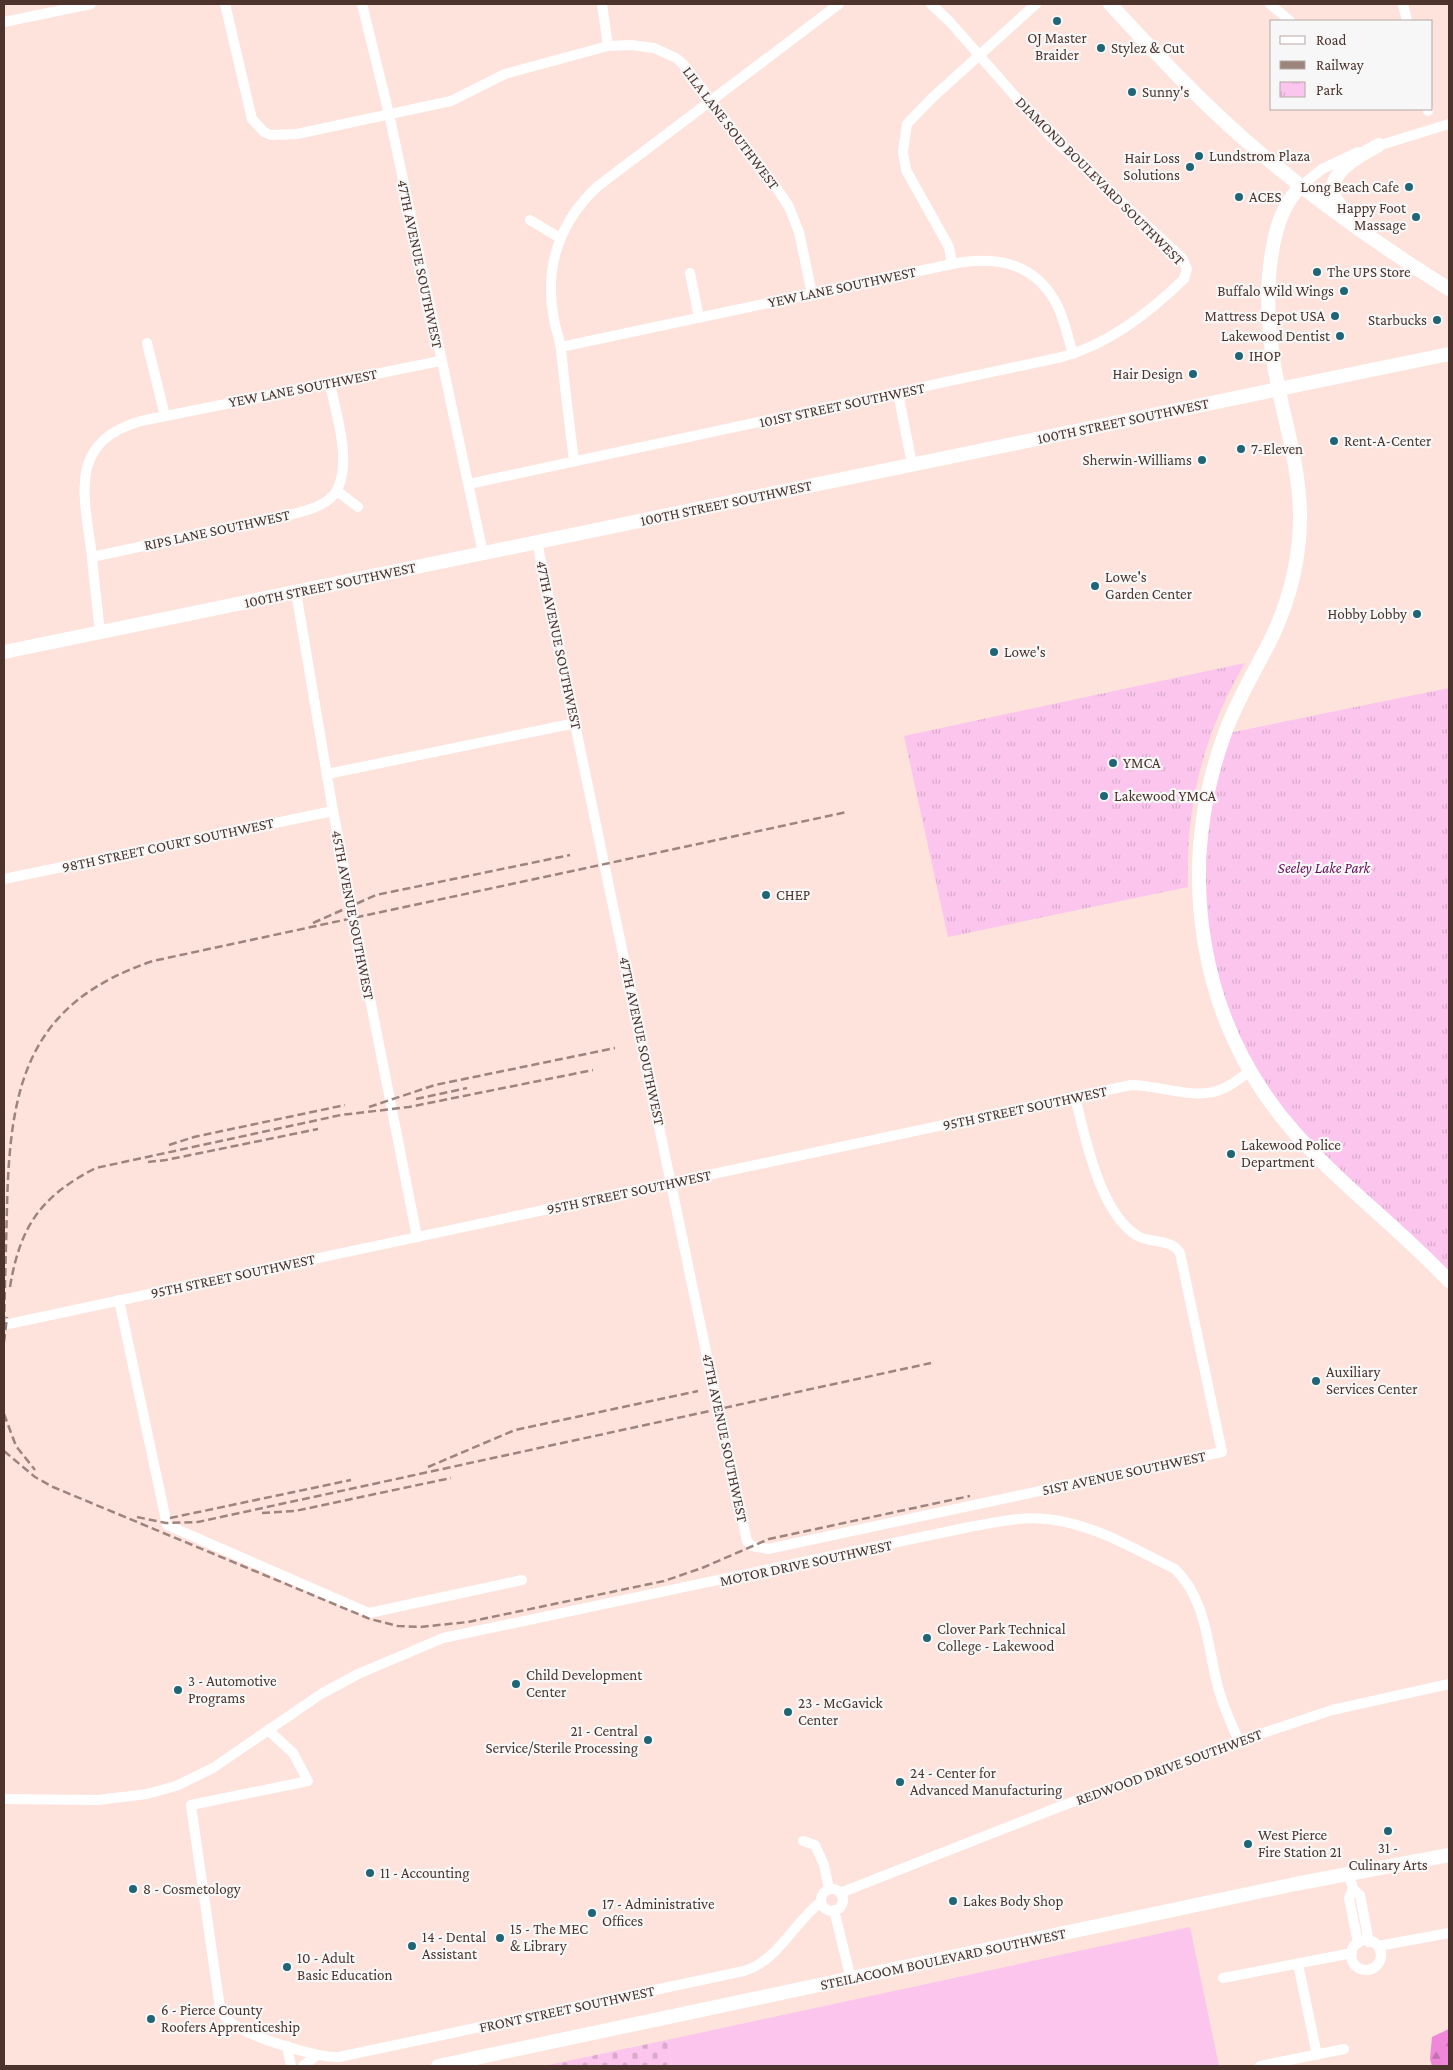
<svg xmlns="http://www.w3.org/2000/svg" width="1453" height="2070" font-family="'Crimson Pro',serif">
<defs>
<pattern id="forest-firs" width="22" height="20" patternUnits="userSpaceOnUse" patternTransform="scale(1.25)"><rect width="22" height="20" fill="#ef88d8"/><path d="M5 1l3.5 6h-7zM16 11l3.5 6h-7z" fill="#c470b0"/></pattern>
<pattern id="cemetery-stones" width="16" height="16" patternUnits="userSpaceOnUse" patternTransform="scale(1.25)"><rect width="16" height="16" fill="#fbc5ed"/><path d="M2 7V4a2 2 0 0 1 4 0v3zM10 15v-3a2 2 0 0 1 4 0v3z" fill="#d9aacc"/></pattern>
<pattern id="park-tufts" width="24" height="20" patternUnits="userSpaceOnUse" patternTransform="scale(1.25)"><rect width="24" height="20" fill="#fbc5ed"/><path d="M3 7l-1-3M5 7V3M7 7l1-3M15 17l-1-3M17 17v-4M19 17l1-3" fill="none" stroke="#d9aacc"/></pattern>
</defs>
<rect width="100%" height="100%" fill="#fde3dc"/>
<polygon fill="#fbc5ed" points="1190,1927 1219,2066 672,2066 667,2040"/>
<polygon fill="url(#forest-firs)" points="1449,2029 1449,2066 1432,2066 1430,2059 1432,2037"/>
<polygon fill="url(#cemetery-stones)" points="667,2040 672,2066 544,2066"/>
<g fill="url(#park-tufts)">
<path d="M 1245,663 C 1204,732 1185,806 1188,887 L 948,937 L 904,736 Z"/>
<polygon points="1449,688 1449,1275 1295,1132 1224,1015 1198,879 1224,734"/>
</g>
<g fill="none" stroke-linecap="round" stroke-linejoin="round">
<g stroke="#fff" stroke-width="10">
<polyline points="225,4 252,119 264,132 271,135 297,134 451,101 505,74 608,46 631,45 654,48 676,58 684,65 778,190 789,207 799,232 812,294"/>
<polyline points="362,4 389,114 483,553"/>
<polyline points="602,4 608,46"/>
<polyline points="1270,4 1290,21"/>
<polyline points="1403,4 1407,21"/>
<polyline points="4,22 91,4"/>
<polyline points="1428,109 1428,111"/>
<polyline points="1374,147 1449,124"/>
<polyline points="1301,186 1322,169 1358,152"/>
<polyline points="530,220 560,238"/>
<polyline points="952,264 949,247 906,170 903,152 907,124 932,98 1036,4"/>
<polyline points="690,273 699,318"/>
<polyline points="147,343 165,416"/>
<path d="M 561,347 L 952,264 C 994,256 1033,261 1056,303 C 1064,318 1068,338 1073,354"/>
<polyline points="898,393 912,464"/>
<path d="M 574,460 C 569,423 565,387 561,350 C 560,340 556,330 554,320 C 544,268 559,222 598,186 L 839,4"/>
<path d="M 469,484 L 1062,357 C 1109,344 1149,313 1184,279 L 1187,269 L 1182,258 L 1050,136 L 950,22 L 931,4"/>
<polyline points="337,491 358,507"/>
<path d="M 537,542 L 718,1409 L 747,1541 L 752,1546 L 768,1549 L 1222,1452 L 1180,1253 C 1172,1238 1149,1244 1136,1235 C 1099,1211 1085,1136 1075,1097"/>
<path d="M 92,557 L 293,514 C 308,510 329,505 337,490 C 352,461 336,414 330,384"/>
<polyline points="296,592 333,811 417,1237"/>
<path d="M 100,633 C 97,605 94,577 91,549 C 83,491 70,441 141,421 L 440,361"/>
<polyline points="327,774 576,723"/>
<polyline points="4,879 333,811"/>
<polyline points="119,1300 167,1525 369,1613 522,1580"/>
<path d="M 4,1325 L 1131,1085 C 1156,1085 1190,1098 1213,1092 C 1227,1089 1239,1079 1250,1071"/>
<path d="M 268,1730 L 293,1753 L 308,1781 L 191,1805 L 220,2008 C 223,2013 225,2018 229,2021 C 245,2036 317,2058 339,2057 L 744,1971 C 778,1961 794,1922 821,1902"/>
<path d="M 4,1799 L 98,1800 L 147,1794 L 176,1786 L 213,1768 L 321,1694 L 358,1674 L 443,1638 L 969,1527 C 994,1523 1021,1516 1046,1519 C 1092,1523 1134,1549 1175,1569 C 1209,1602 1207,1652 1220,1694 C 1225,1710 1232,1726 1239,1741"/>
<polyline points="803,1841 815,1845 824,1865 829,1889"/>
<polyline points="1349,1874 1353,1889 1360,1895 1369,1942"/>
<polyline points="1353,1889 1349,1898 1358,1943"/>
<circle cx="832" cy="1900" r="11"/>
<polyline points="840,1893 1059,1807 1239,1741 1332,1710 1449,1684"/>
<polyline points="834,1910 851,1979"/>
<circle cx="1366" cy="1955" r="15"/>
<polyline points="1378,1946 1449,1933"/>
<polyline points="1298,1964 1317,2055"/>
<polyline points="1223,1978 1352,1953"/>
<polyline points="287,2046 291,2066"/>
<polyline points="303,2066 316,2056"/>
<polyline points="1260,2066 1344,2049"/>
</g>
<g stroke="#fff" stroke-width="14">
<path d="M 1110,4 C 1153,50 1196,97 1244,139 C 1308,195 1377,244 1449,289"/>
<path d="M 1301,186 C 1283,204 1276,227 1272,252 C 1264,299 1269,345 1279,391 C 1288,433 1300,474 1300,517 C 1300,557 1290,598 1273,635 C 1257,668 1237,699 1225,733 C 1175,870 1197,1022 1295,1133 C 1342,1186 1400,1229 1449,1281"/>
<path d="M 1350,217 C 1345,211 1339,205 1335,198 C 1324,172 1363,154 1379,145"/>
<polyline points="4,652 1449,354"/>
<polyline points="438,2066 1295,1884 1449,1855"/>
</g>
<g stroke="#9d847d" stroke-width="2.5" stroke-dasharray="8 4" stroke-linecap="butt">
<polyline points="313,923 376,895 570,855"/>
<polyline points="416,1099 467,1088"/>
<polyline points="369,1107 435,1085 615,1048"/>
<polyline points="169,1145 194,1137 345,1105"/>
<polyline points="148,1162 166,1160 318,1129"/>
<path d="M 10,1287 C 20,1226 41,1196 96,1168 L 341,1115 L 409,1107 L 593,1070"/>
<path d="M 4,1324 C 5,1285 6,1246 7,1206 C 10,1086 27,1003 153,961 L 847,812"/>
<polyline points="4,1342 7,1317"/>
<polyline points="4,1414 16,1446 35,1470"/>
<polyline points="4,1451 35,1477 53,1487 370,1619 398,1626 420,1627 468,1622 664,1581 702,1568 769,1539 970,1496"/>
<polyline points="428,1467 515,1430 698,1391"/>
<polyline points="262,1513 295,1511 451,1478"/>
<polyline points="137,1517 166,1523 198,1522 931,1363"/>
<polyline points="170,1518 351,1480"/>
</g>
</g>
<g fill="#1f6575" stroke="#f7f7f7" stroke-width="2">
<circle cx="1057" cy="21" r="5"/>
<circle cx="1101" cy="48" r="5"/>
<circle cx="1132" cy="92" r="5"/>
<circle cx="1199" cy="156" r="5"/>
<circle cx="1190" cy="167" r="5"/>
<circle cx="1409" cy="187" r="5"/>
<circle cx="1239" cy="197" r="5"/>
<circle cx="1416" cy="217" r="5"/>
<circle cx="1317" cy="272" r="5"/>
<circle cx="1344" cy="291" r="5"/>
<circle cx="1335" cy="316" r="5"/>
<circle cx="1437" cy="320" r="5"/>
<circle cx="1340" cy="336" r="5"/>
<circle cx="1239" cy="356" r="5"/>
<circle cx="1193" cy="374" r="5"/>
<circle cx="1334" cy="441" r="5"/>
<circle cx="1241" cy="449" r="5"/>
<circle cx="1202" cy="460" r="5"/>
<circle cx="1095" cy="586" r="5"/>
<circle cx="1417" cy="614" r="5"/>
<circle cx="994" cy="652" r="5"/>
<circle cx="1113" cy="763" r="5"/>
<circle cx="1104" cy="796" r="5"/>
<circle cx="766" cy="895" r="5"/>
<circle cx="1231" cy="1154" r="5"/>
<circle cx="1316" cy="1381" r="5"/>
<circle cx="927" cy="1638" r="5"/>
<circle cx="516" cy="1684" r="5"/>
<circle cx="178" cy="1690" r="5"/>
<circle cx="788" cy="1712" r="5"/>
<circle cx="648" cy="1740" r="5"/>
<circle cx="900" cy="1782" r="5"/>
<circle cx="1388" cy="1831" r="5"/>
<circle cx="1248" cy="1844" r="5"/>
<circle cx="370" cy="1873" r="5"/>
<circle cx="133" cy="1889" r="5"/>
<circle cx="953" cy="1901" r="5"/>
<circle cx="592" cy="1913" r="5"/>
<circle cx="500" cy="1938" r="5"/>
<circle cx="412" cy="1946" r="5"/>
<circle cx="287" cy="1967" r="5"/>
<circle cx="151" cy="2019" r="5"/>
</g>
<g text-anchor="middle" stroke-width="4.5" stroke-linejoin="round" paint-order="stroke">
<g font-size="15" fill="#4c342d" stroke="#f7f7f7" text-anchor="start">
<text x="1057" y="43" text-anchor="middle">OJ Master<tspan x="1057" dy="17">Braider</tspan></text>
<text x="1111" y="53">Stylez &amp; Cut</text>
<text x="1142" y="97">Sunny's</text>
<text x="1209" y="161">Lundstrom Plaza</text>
<text x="1180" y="163" text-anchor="end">Hair Loss<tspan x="1180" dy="17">Solutions</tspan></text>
<text x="1399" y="192" text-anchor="end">Long Beach Cafe</text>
<text x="1249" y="202">ACES</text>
<text x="1406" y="213" text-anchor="end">Happy Foot<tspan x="1406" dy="17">Massage</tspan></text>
<text x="1327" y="277">The UPS Store</text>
<text x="1334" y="296" text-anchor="end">Buffalo Wild Wings</text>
<text x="1325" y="321" text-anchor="end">Mattress Depot USA</text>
<text x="1427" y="325" text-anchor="end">Starbucks</text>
<text x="1330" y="341" text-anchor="end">Lakewood Dentist</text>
<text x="1249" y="361">IHOP</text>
<text x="1183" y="379" text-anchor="end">Hair Design</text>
<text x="1344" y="446">Rent-A-Center</text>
<text x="1251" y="454">7-Eleven</text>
<text x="1192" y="465" text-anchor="end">Sherwin-Williams</text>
<text x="1105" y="582">Lowe's<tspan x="1105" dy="17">Garden Center</tspan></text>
<text x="1407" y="619" text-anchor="end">Hobby Lobby</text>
<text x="1004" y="657">Lowe's</text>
<text x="1123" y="768">YMCA</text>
<text x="1114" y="801">Lakewood YMCA</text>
<text x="776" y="900">CHEP</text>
<text x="1241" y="1150">Lakewood Police<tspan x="1241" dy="17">Department</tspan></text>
<text x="1326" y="1377">Auxiliary<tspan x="1326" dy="17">Services Center</tspan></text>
<text x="937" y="1634">Clover Park Technical<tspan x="937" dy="17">College - Lakewood</tspan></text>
<text x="526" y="1680">Child Development<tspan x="526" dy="17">Center</tspan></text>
<text x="188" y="1686">3 - Automotive<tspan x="188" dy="17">Programs</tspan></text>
<text x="798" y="1708">23 - McGavick<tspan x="798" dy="17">Center</tspan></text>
<text x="638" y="1736" text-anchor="end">21 - Central<tspan x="638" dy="17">Service/Sterile Processing</tspan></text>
<text x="910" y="1778">24 - Center for<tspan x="910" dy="17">Advanced Manufacturing</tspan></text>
<text x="1258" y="1840">West Pierce<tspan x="1258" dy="17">Fire Station 21</tspan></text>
<text x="1388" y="1853" text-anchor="middle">31 -<tspan x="1388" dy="17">Culinary Arts</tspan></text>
<text x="380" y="1878">11 - Accounting</text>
<text x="143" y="1894">8 - Cosmetology</text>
<text x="963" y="1906">Lakes Body Shop</text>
<text x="602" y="1909">17 - Administrative<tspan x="602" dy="17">Offices</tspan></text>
<text x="510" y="1934">15 - The MEC<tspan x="510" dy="17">&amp; Library</tspan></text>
<text x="422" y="1942">14 - Dental<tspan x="422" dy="17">Assistant</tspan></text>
<text x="297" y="1963">10 - Adult<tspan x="297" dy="17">Basic Education</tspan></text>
<text x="161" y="2015">6 - Pierce County<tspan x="161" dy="17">Roofers Apprenticeship</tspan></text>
</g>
<g font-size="15" fill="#4c342d" stroke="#f7f7f7">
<text transform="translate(731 128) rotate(53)" y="5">LILA LANE SOUTHWEST</text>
<text transform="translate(1100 181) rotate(45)" y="5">DIAMOND BOULEVARD SOUTHWEST</text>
<text transform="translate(420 264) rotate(78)" y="5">47TH AVENUE SOUTHWEST</text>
<text transform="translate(842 287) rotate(-12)" y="5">YEW LANE SOUTHWEST</text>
<text transform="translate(303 388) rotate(-11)" y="5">YEW LANE SOUTHWEST</text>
<text transform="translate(842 405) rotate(-12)" y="5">101ST STREET SOUTHWEST</text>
<text transform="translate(1123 421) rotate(-12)" y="5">100TH STREET SOUTHWEST</text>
<text transform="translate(726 503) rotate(-12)" y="5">100TH STREET SOUTHWEST</text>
<text transform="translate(217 530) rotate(-12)" y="5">RIPS LANE SOUTHWEST</text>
<text transform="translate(330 585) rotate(-12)" y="5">100TH STREET SOUTHWEST</text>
<text transform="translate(559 645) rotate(78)" y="5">47TH AVENUE SOUTHWEST</text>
<text transform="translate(168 845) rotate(-12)" y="5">98TH STREET COURT SOUTHWEST</text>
<text transform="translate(353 915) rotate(79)" y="5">45TH AVENUE SOUTHWEST</text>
<text transform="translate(642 1041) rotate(78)" y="5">47TH AVENUE SOUTHWEST</text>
<text transform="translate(1025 1108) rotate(-12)" y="5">95TH STREET SOUTHWEST</text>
<text transform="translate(629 1192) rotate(-12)" y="5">95TH STREET SOUTHWEST</text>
<text transform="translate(233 1276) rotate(-12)" y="5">95TH STREET SOUTHWEST</text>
<text transform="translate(725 1438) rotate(78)" y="5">47TH AVENUE SOUTHWEST</text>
<text transform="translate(1124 1473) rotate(-12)" y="5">51ST AVENUE SOUTHWEST</text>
<text transform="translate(806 1563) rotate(-12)" y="5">MOTOR DRIVE SOUTHWEST</text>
<text transform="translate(1169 1767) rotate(-20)" y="5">REDWOOD DRIVE SOUTHWEST</text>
<text transform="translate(943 1959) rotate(-12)" y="5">STEILACOOM BOULEVARD SOUTHWEST</text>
<text transform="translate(567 2009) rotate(-12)" y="5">FRONT STREET SOUTHWEST</text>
</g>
<g font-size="15" font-style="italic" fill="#690c5b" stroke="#f7f7f7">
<text x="1324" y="873">Seeley Lake Park</text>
</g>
</g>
<rect width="1453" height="2070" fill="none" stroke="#4c342d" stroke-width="10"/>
<rect x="1270" y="20" width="162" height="90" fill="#f7f7f7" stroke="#b3a9a6"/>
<rect x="1280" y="36" width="25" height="8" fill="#ffffff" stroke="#b3a9a6"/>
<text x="1316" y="45" font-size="15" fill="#4c342d">Road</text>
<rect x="1280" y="61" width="25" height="8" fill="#9d847d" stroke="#b3a9a6"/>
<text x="1316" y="70" font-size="15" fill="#4c342d">Railway</text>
<rect x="1280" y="82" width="25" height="15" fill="url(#park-tufts)" stroke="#b3a9a6"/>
<text x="1316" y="95" font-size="15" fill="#4c342d">Park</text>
</svg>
